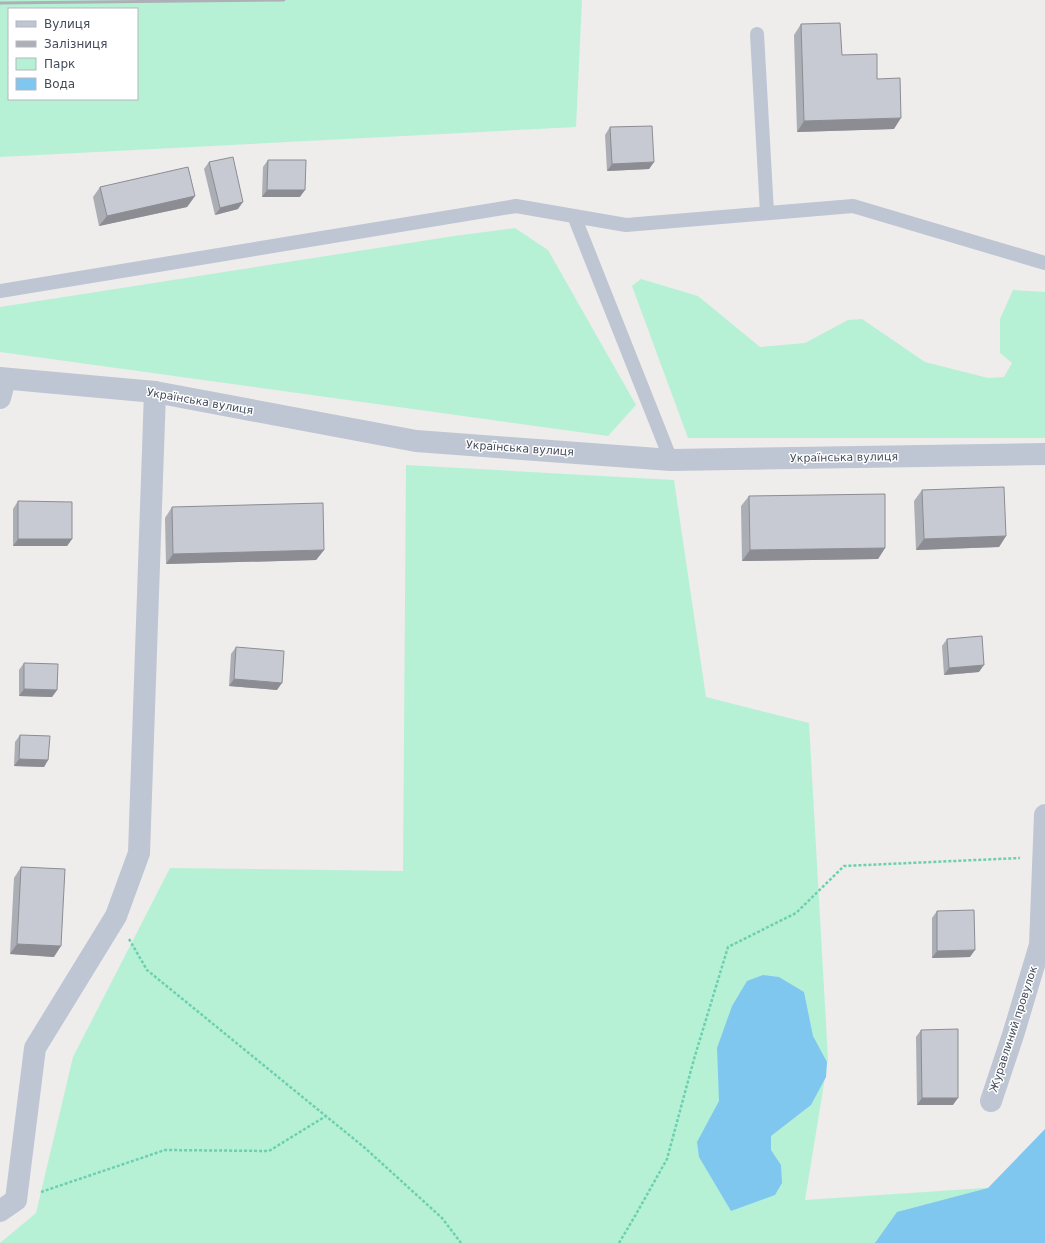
<svg xmlns="http://www.w3.org/2000/svg" width="1045" height="1243" font-family="'DejaVu Sans',sans-serif">
<rect width="100%" height="100%" fill="#efecec"/>
<g fill="#b6f1d6" fill-rule="evenodd">
<path d="M 0,0 L 582,0 L 576,127 L 0,157 ZM 9,9 L 137,9 L 137,99 L 9,99 Z"/>
<polygon points="515,228 548,250 636,405 608,436 0,352 0,307 454,236"/>
<polygon points="641,279 698,296 760,347 805,343 848,320 862,319 925,362 988,378 1004,377 1012,363 1000,353 1000,319 1013,290 1045,292 1045,438 688,438 632,286"/>
<polygon points="406,465 674,480 706,697 809,723 828,1059 805,1200 1045,1184 1045,1243 0,1243 36,1213 73,1057 170,868 403,871"/>
</g>
<g fill="#80c7f0">
<polygon points="763,975 779,977 804,992 813,1036 827,1062 826,1077 811,1105 771,1136 771,1150 781,1165 782,1183 775,1195 731,1211 699,1157 697,1142 719,1101 717,1048 732,1006 747,981"/>
<polygon points="1045,1129 1045,1243 875,1243 897,1212 988,1188"/>
</g>
<g fill="none" stroke-linecap="round" stroke-linejoin="round">
<g stroke="#6cd0af" stroke-width="2.5" stroke-dasharray="3 2" stroke-linecap="butt">
<polyline points="129,939 147,970 365,1148 442,1218 461,1243"/>
<polyline points="41,1192 165,1150 269,1151 326,1116"/>
<polyline points="619,1243 635,1216 667,1159 694,1059 728,947 796,913 844,866 1020,858"/>
</g>
<g stroke="#bec5d3" stroke-width="14">
<polyline points="757,34 767,213"/>
<polyline points="574,216 671,460"/>
<polyline points="0,291 516,206 626,225 853,206 1045,263"/>
</g>
<g stroke="#bec5d3" stroke-width="22">
<polyline points="0,378 155,392 416,441 671,460 1045,454"/>
<polyline points="0,398 5,379"/>
<polyline points="991,1101 1013,1035 1040,945 1045,815"/>
<polyline points="0,1211 16,1200 35,1048 116,916 139,853 155,392"/>
</g>
<polyline stroke="#aeb0b7" stroke-width="3" points="0,3 284,0"/>
</g>
<g fill="#abaeb5">
<polygon points="801,24 842,55 877,79 894,129 797,132 794,35"/>
<polygon points="610,127 654,162 649,169 607,171 605,135"/>
<polygon points="268,160 300,197 262,197 263,167"/>
<polygon points="209,162 238,209 215,215 204,169"/>
<polygon points="100,187 195,196 187,207 99,226 93,197"/>
<polygon points="922,490 1006,536 999,547 916,550 914,501"/>
<polygon points="749,496 885,548 878,559 742,561 741,506"/>
<polygon points="18,501 72,539 67,546 13,546 13,509"/>
<polygon points="172,507 324,550 316,560 166,564 165,518"/>
<polygon points="947,639 979,672 944,675 942,646"/>
<polygon points="236,647 277,690 229,686 231,654"/>
<polygon points="24,663 57,690 52,697 19,696 19,670"/>
<polygon points="20,735 48,760 44,767 14,766 15,742"/>
<polygon points="21,867 54,957 10,954 14,878"/>
<polygon points="937,911 970,957 932,958 932,918"/>
<polygon points="921,1030 953,1105 917,1105 916,1037"/>
</g>
<g fill="#8b8d93">
<polygon points="901,118 894,129 797,132 804,121"/>
<polygon points="654,162 649,169 607,171 612,164"/>
<polygon points="267,190 305,190 300,197 262,197"/>
<polygon points="195,196 187,207 99,226 107,216"/>
<polygon points="243,202 238,209 215,215 220,208"/>
<polygon points="1006,536 999,547 916,550 924,539"/>
<polygon points="18,539 72,539 67,546 13,546"/>
<polygon points="885,548 878,559 742,561 750,550"/>
<polygon points="324,550 316,560 166,564 173,554"/>
<polygon points="984,665 979,672 944,675 949,668"/>
<polygon points="234,679 282,683 277,690 229,686"/>
<polygon points="24,689 57,690 52,697 19,696"/>
<polygon points="19,759 48,760 44,767 14,766"/>
<polygon points="17,944 61,946 54,957 10,954"/>
<polygon points="975,950 970,957 932,958 937,951"/>
<polygon points="922,1098 958,1098 953,1105 917,1105"/>
</g>
<g fill="#c7cad2" stroke="#8b8d93">
<polygon points="840,23 842,55 877,54 877,79 900,78 901,118 804,121 801,24"/>
<polygon points="652,126 654,162 612,164 610,127"/>
<polygon points="233,157 243,202 220,208 209,162"/>
<polygon points="268,160 306,160 305,190 267,190"/>
<polygon points="188,167 195,196 107,216 100,187"/>
<polygon points="1004,487 1006,536 924,539 922,490"/>
<polygon points="885,494 885,548 750,550 749,496"/>
<polygon points="18,501 72,502 72,539 18,539"/>
<polygon points="323,503 324,550 173,554 172,507"/>
<polygon points="982,636 984,665 949,668 947,639"/>
<polygon points="236,647 284,651 282,683 234,679"/>
<polygon points="24,663 58,664 57,690 24,689"/>
<polygon points="20,735 50,736 48,760 19,759"/>
<polygon points="21,867 65,869 61,946 17,944"/>
<polygon points="974,910 975,950 937,951 937,911"/>
<polygon points="958,1029 958,1098 922,1098 921,1030"/>
</g>
<g text-anchor="middle" stroke-width="3" stroke-linejoin="round" paint-order="stroke">
<g font-size="11" fill="#434c5a" stroke="#fff">
<text transform="translate(200 401) rotate(10)" y="4">Українська вулиця</text>
<text transform="translate(520 448) rotate(4)" y="4">Українська вулиця</text>
<text transform="translate(844 457) rotate(-1)" y="4">Українська вулиця</text>
<text transform="translate(1013 1029) rotate(-72)" y="4">Журавлиний провулок</text>
</g>
</g>
<rect x="8" y="8" width="130" height="92" fill="#ffffff" stroke="#b4b7bd"/>
<rect x="16" y="21" width="20" height="6" fill="#bec5d3" stroke="#b4b7bd"/>
<text x="44" y="28" font-size="12" fill="#434c5a">Вулиця</text>
<rect x="16" y="41" width="20" height="6" fill="#aeb0b7" stroke="#b4b7bd"/>
<text x="44" y="48" font-size="12" fill="#434c5a">Залізниця</text>
<rect x="16" y="58" width="20" height="12" fill="#b6f1d6" stroke="#b4b7bd"/>
<text x="44" y="68" font-size="12" fill="#434c5a">Парк</text>
<rect x="16" y="78" width="20" height="12" fill="#80c7f0" stroke="#b4b7bd"/>
<text x="44" y="88" font-size="12" fill="#434c5a">Вода</text>
</svg>
